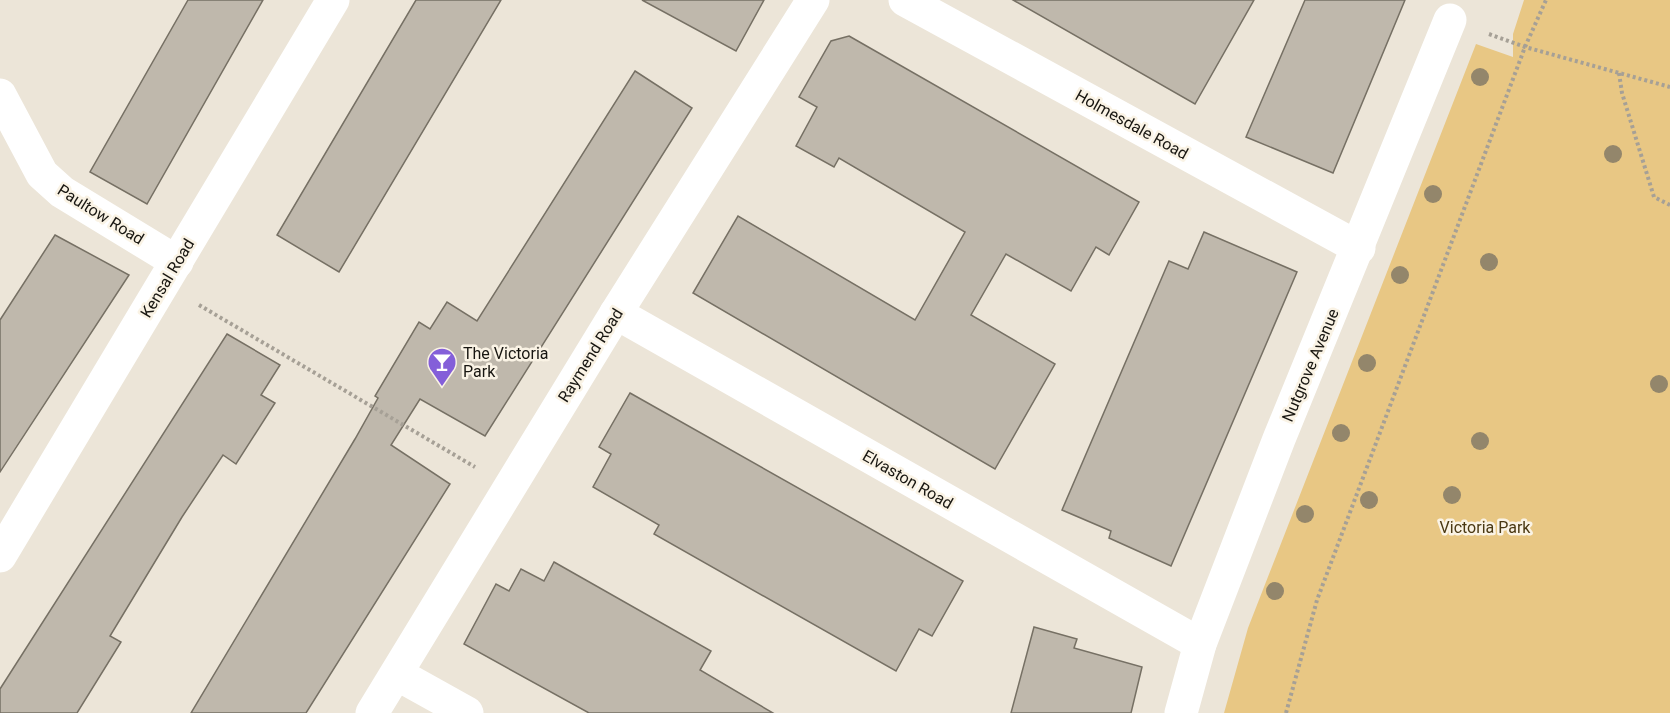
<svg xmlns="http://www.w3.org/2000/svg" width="1670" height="713" font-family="Roboto,sans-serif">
<rect width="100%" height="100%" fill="#ece5d8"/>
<polygon fill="#e8c784" points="1524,0 1670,0 1670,713 1224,713 1248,628 1476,44 1513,57 1513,34"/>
<g fill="#bfb8ac" stroke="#767064" stroke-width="1.5">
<polygon points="188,0 263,0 147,204 90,172"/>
<polygon points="416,0 501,0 339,272 277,235"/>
<polygon points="642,0 764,0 736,51"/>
<polygon points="1013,0 1254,0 1195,104"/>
<polygon points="1305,0 1405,0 1333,173 1246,137"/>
<polygon points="849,36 1139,202 1109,255 1096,247 1071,291 1006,254 971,315 1055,364 995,469 693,293 738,216 915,320 965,232 839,158 834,167 796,146 817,107 799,97 831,41"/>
<polygon points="635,71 692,108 485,436 420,399 391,445 450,484 306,713 191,713 355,439 378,398 375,396 419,322 430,329 447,302 477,321"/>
<polygon points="1204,232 1297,272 1171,566 1109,538 1111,531 1062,510 1169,261 1188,269"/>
<polygon points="55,235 129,275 0,472 0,320"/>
<polygon points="227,334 280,365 261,395 275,403 236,464 223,455 182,517 110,636 121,642 77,713 0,713 0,689"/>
<polygon points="630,393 963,581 932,636 919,629 896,671 654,534 659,525 593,487 611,454 599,447"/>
<polygon points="554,562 711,651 700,670 773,713 589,713 464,644 496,584 509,591 521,569 544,581"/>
<polygon points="1034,627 1077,639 1074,648 1142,667 1131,713 1011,713"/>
</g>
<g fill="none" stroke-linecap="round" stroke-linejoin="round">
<g stroke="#a6a096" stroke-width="4" stroke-dasharray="3 3" stroke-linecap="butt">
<polyline points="1489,34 1525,47 1670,87"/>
<polyline points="1619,73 1622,93 1654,197 1670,205"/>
<polyline points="199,305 475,467"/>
<polyline points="1286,713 1317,600 1525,47 1546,0"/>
</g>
<g stroke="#fff" stroke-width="33">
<polyline points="905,0 1359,248"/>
<polyline points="0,95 42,174 62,192 177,262"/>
<polyline points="616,313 1200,644"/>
<polyline points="0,556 333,0"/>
<polyline points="397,674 467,713"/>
<polyline points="372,713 616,313 813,0"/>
<polyline points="1181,713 1200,644 1279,439 1450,20"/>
</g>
</g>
<g fill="#93866b">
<circle cx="1480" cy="77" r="9"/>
<circle cx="1613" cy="154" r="9"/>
<circle cx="1433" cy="194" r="9"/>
<circle cx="1489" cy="262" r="9"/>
<circle cx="1400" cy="275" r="9"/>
<circle cx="1367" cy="363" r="9"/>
<circle cx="1659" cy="384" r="9"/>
<circle cx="1341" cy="433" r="9"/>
<circle cx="1480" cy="441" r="9"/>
<circle cx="1452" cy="495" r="9"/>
<circle cx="1369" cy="500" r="9"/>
<circle cx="1305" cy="514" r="9"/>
<circle cx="1275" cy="591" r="9"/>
</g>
<defs>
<g id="bar-pin" transform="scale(1.5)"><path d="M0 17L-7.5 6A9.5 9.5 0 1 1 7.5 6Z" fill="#845fd9" stroke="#faf3e5"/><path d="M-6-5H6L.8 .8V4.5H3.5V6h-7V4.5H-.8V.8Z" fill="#fff"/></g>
</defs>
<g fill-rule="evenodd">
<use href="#bar-pin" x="442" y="362"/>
</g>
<g text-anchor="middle" stroke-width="5" stroke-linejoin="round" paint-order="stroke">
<g font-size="16" fill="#181611" stroke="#faf3e5">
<text transform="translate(1132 124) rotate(29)" y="6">Holmesdale Road</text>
<text transform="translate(101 214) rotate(32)" y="6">Paultow Road</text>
<text transform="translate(167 278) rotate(-59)" y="6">Kensal Road</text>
<text transform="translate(590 355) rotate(-58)" y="6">Raymend Road</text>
<text transform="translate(1310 365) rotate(-67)" y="6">Nutgrove Avenue</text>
<text transform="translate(908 479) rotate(30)" y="6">Elvaston Road</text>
</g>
<g font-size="16" fill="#181611" stroke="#faf3e5" text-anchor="start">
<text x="463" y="359">The Victoria<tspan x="463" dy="18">Park</tspan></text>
</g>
<g font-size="16" fill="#4a3812" stroke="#faf3e5">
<text x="1485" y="533">Victoria Park</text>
</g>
</g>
</svg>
